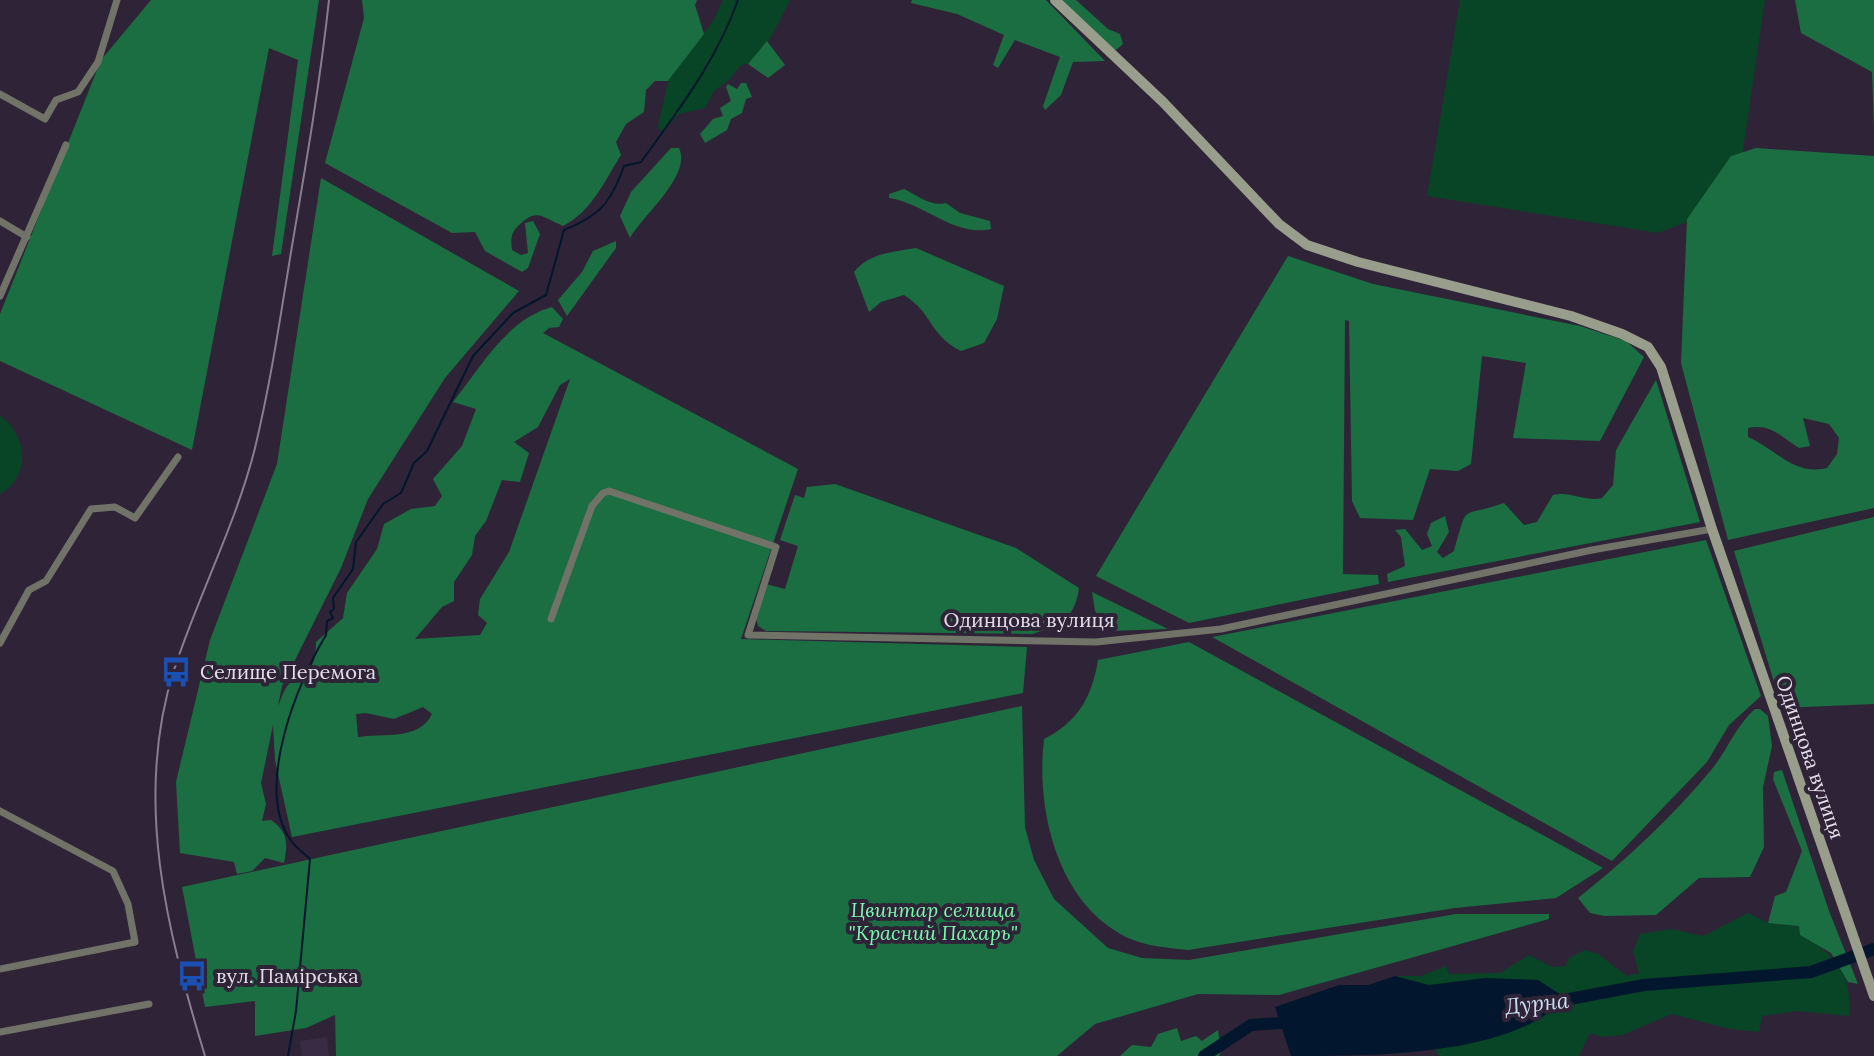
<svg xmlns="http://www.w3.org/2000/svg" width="1874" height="1056" font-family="Lora,serif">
<rect width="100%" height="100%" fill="#2f2437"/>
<polygon fill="#3a2b44" points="327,1037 329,1056 302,1056 300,1041"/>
<g fill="#084426">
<path d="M 723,0 L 790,0 C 780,18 763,63 741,65 L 730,79 L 714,91 L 705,108 L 679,114 L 662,132 L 658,127 L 668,81 L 713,21 Z"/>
<polygon points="1460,0 1765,0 1735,204 1658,233 1427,196"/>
<path d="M 0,416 C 27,434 32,476 0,494 Z"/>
<path d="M 1748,913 L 1768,923 L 1799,926 C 1829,961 1853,961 1849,1016 L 1797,1011 L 1762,1016 L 1759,1032 L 1730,1029 L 1672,1014 L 1622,1035 L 1602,1037 L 1590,1033 L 1579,1056 L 1439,1056 L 1395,976 L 1421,976 L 1446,966 L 1449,974 L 1500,973 L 1529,955 L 1552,967 L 1565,966 L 1569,958 L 1585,950 L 1598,954 L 1627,976 L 1639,973 L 1633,951 L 1640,934 L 1671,929 L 1703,936 Z"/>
</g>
<g fill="#1b6d42" fill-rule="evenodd">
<polygon points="151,0 319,0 281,254 272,256 298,60 269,48 192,450 0,361 0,314 101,60"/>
<path d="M 362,0 L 697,0 L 695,5 L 704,34 L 668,81 L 655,81 L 646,90 L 644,112 L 626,124 L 616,142 L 621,155 C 604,182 592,211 563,226 C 540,216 537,208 518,226 C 510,234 511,240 512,250 L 521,255 L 528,253 L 525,223 L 533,221 L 540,234 L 528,268 L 522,272 L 485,251 L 475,232 L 452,233 L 325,163 L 364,18 Z"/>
<polygon points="912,0 1046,0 1105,61 1073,62 1061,95 1045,110 1043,106 1060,57 1015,40 998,68 993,65 1004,35 957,14 911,3"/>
<polygon points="1061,0 1076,0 1108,29 1120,34 1123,44 1116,50 1105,44"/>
<polygon points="1795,0 1874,0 1874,131 1872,72 1801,33"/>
<polygon points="767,41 785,65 768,78 748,64"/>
<polygon points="741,83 746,83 752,97 746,99 742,113 731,119 727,130 705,143 700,134 713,119 723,116 720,108 731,101 726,87 728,84 737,89"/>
<path d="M 671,148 L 679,148 C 692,175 644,214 630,238 L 620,216 L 631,192 Z"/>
<path d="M 1756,148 L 1874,156 L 1874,508 L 1728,540 L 1681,363 L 1687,219 L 1731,156 ZM 1803,418 L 1829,424 L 1839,438 L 1837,454 L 1827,468 C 1794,476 1776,449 1748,437 L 1748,428 C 1771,423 1781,437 1799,448 L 1810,446 Z"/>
<path d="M 321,178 L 519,291 L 445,378 L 368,499 L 341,568 L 282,686 L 278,706 C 281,700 284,688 290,683 C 309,669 316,670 316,642 L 343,618 L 347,593 L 377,549 L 384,524 L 411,509 L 435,506 L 442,496 L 433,479 L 462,446 L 476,409 L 453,402 C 481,367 507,319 552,307 L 563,319 L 559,327 L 549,328 L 543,333 L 798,469 L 741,639 L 1027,647 L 1023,693 L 292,837 L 275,760 L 273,725 L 261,783 L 266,804 L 262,821 L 271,820 C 288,832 288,843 284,863 L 265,858 L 252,871 L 237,874 L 234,862 L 180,853 L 176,782 L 210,640 L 277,464 ZM 570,379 L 509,552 L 480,599 L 478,615 L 487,623 L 480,635 L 415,639 L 442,607 L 454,601 L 454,582 L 472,555 L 475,536 L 486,521 L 502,480 L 520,482 L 529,453 L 514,442 L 538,427 L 560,385 ZM 423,707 L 432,714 C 419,741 383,733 358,737 L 356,714 L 366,713 L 394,719 Z"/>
<path d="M 904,189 C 918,196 931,207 946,203 L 960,213 L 990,221 L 991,229 C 953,237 925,203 889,198 L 889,194 Z"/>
<polygon points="616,241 616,248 567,316 558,300 582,272 593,251"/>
<path d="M 916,248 L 1004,286 L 997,319 L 984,343 L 961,351 C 929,335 933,313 904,295 L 881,302 L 869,312 L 854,272 C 869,253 893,252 916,248 Z"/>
<polygon points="1288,256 1373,284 1580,326 1626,341 1644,357 1600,441 1513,438 1526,363 1482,356 1471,464 1458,471 1430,469 1413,520 1360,518 1352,501 1349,321 1345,320 1343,574 1378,575 1379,584 1189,623 1096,576"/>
<path d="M 1656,380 L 1700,522 L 1388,582 L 1387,574 L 1405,566 L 1401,537 L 1395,530 L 1405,529 L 1422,550 L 1432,546 L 1427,534 L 1431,523 L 1445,516 L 1449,532 L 1437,552 L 1443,558 L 1454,551 C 1469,500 1459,519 1504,503 L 1524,525 L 1537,522 L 1553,495 C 1571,491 1583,502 1602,498 L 1613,485 L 1616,450 Z"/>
<path d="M 835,484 L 1016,548 L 1079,588 C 1075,619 1059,626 1032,634 L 766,631 L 758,626 L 756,618 L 766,584 L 785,589 L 798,546 L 780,540 L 795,495 L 804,498 L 807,487 Z"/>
<polygon points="1874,517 1874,704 1782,708 1734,551"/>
<polygon points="1706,540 1761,696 1729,725 1707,762 1612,861 1212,637"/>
<polygon points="1092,592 1168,629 1110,631 1095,611"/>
<path d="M 1189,642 L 1603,868 L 1556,898 L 1455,908 L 1188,950 C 1163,947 1139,946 1117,932 C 1055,894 1036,806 1044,739 C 1078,722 1092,697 1098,660 Z"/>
<polygon points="1022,706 1025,827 1034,860 1054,899 1108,948 1142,958 1189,960 1456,914 1549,914 1549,919 1279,995 1198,994 1095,1024 1057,1056 336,1056 335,1015 306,1028 255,1036 255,1001 205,1007 182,887"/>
<path d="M 1755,709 L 1760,709 L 1768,716 L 1772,746 L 1763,787 L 1764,847 L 1750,877 L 1699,878 L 1656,915 L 1605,916 L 1590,913 L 1578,898 C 1626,860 1673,816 1712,769 C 1728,749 1735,727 1755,709 Z"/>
<polygon points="1782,770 1829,911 1858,984 1848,982 1831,953 1800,935 1799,926 1768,923 1775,896 1786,892 1802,851 1773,779 1774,772"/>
<polygon points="1177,1028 1181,1041 1196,1036 1202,1041 1218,1030 1221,1052 1219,1056 1120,1056 1132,1045 1151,1047 1158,1034"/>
</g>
<path fill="#02172d" d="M 1395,976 L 1429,985 L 1485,978 L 1538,980 L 1566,998 C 1512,1056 1376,1056 1291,1056 L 1275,1007 L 1339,985 L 1368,985 Z"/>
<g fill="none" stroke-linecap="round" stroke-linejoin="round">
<path stroke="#02172d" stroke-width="2" d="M 288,1056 L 296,1011 L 310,859 C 305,854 297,849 292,842 C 253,791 297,683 326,635 L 327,621 L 333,618 L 330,612 L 334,609 L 333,598 L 353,569 L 356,542 L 383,504 L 401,493 L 414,463 L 427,451 L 473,356 L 513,313 L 546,295 L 564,230 C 601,215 611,202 624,166 L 641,162 C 678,111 717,60 738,0"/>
<g stroke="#02172d" stroke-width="12">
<polyline points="1548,1003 1644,985 1811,972 1874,949"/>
<polyline points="1204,1056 1251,1025 1294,1022"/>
</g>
<g stroke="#717368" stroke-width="7">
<polyline points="0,94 45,119 56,100 78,92 98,62 117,0"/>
<polyline points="0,221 27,237"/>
<polyline points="0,296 66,145"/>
<polyline points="551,619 592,506 603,493 609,491 776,547 748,635 1096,642 1221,629 1592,550 1712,529"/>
<polyline points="0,643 29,590 46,581 91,509 115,507 135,518 178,457"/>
<polyline points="0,811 113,871 128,904 135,942 0,969"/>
<polyline points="0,1032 149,1004"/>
</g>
<polyline stroke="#999d8b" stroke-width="10" points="1055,0 1163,102 1279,224 1307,245 1358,262 1571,316 1622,334 1648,347 1661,367 1712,529 1874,996"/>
<path stroke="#877e8e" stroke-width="2" d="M 205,1056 C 167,931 133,799 174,670 C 198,596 236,524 255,448 C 271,381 281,313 292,246 C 306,164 320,83 329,0"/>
</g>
<defs>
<g id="bus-bare" transform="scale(2.4)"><path d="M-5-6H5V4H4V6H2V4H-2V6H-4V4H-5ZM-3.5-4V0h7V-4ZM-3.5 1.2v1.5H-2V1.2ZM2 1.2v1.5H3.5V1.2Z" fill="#1a4fb4" stroke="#2f2437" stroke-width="2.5" paint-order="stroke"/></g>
</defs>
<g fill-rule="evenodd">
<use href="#bus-bare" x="176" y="672"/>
<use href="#bus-bare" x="192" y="976"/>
</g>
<g text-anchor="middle" stroke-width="8" stroke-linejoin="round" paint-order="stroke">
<g font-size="20" fill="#e4dde9" stroke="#2f2437">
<text x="1029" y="627">Одинцова вулиця</text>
<text transform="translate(1810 757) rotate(71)" y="7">Одинцова вулиця</text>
</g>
<g font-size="20" fill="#e4dde9" stroke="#2f2437" text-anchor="start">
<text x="200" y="679">Селище Перемога</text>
<text x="216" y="983">вул. Памірська</text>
</g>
<g font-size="20" font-style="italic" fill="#78fbae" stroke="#2f2437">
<text x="933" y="917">Цвинтар селища<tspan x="933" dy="23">"Красний Пахарь"</tspan></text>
</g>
<g font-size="22" font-style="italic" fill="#cddef1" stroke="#2f2437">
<text transform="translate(1537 1003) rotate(-6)" y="8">Дурна</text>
</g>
</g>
</svg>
